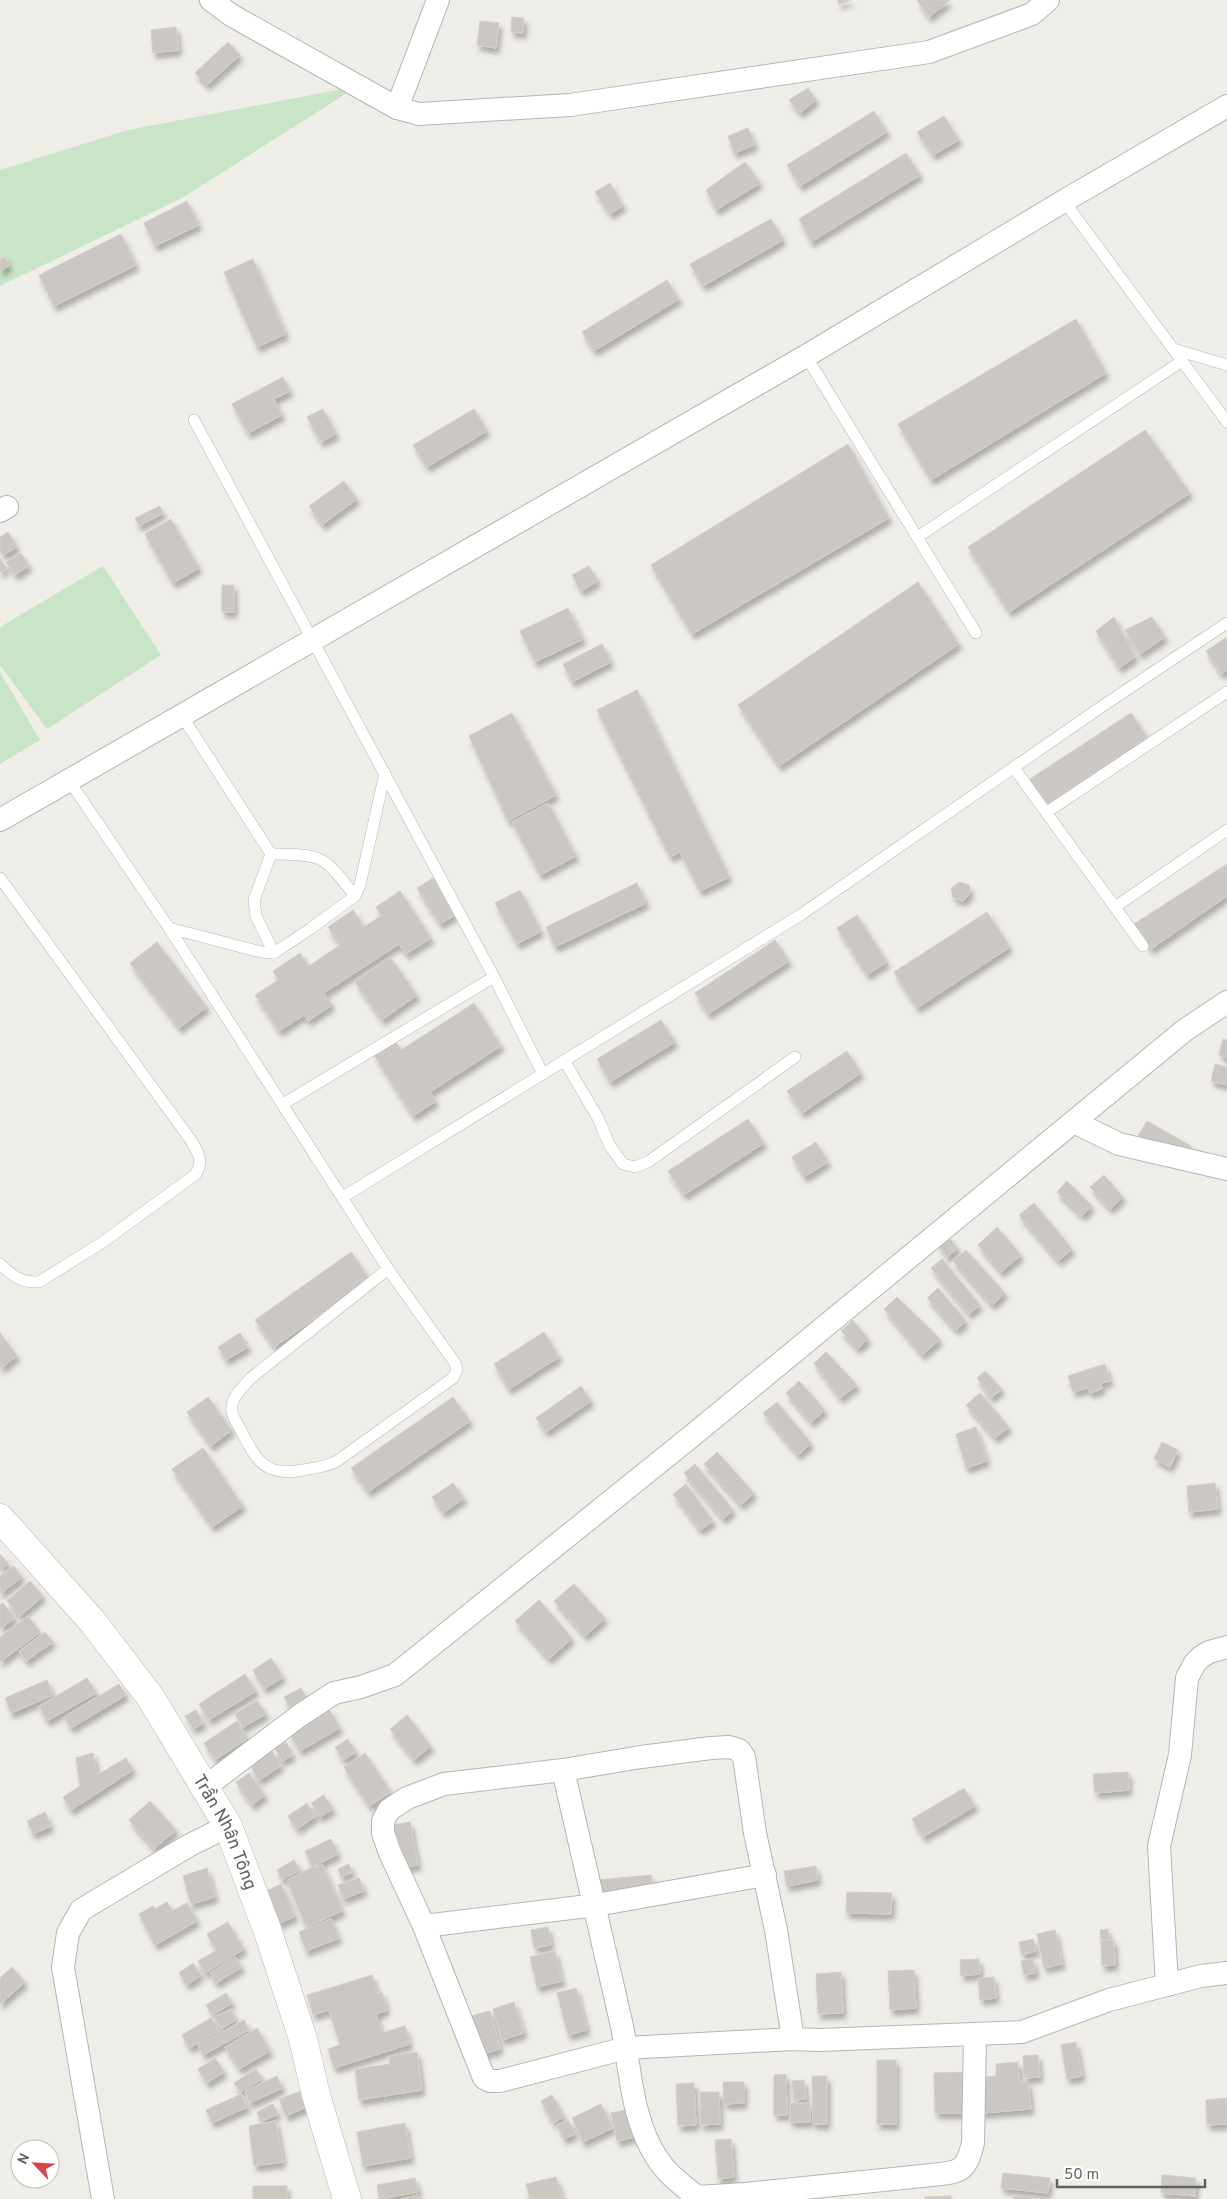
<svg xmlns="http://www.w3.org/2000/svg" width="1227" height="2199" font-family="Overpass,sans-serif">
<defs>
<filter id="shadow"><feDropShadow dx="3" dy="5.5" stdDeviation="2.5" flood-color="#0004"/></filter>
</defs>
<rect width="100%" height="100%" fill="#efede8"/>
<g fill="#cae4c7">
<polygon points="358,86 182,198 0,286 0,170 128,130"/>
<polygon points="103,566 161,655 47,729 0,665 0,627"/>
<polygon points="0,672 40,740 0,764"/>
</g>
<g fill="#cbc8c4" stroke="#d4cec6" filter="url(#shadow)">
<polygon points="838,0 851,0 839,4"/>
<polygon points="917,0 948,0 949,1 929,17"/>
<polygon points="512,17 524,18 523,33 511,32"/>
<polygon points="480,21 499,23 496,48 477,45"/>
<polygon points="176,27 179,50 153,53 151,30"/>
<polygon points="228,42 240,55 207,85 195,73"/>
<polygon points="808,88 816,100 800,113 789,100"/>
<polygon points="874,111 887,132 800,186 787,165"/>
<polygon points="944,116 959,140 933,155 917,132"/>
<polygon points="748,128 755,145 734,153 728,136"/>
<polygon points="906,153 920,175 811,242 799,219"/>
<polygon points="745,162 760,183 716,210 706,190"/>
<polygon points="610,183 623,206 610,214 595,192"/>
<polygon points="187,201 199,225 155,246 144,223"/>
<polygon points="771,219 783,240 703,286 690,264"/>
<polygon points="121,234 136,265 54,306 39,275"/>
<polygon points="5,257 9,266 0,271 0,260"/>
<polygon points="253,259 286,334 257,347 224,272"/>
<polygon points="667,280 679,299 594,351 582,332"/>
<polygon points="1076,319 1106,373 931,480 898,424"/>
<polygon points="283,377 290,391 274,399 282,415 248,433 232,404"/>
<polygon points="323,409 336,434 321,442 307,417"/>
<polygon points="474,409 487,431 427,467 413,445"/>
<polygon points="1145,430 1190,493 1009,612 968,547"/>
<polygon points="848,444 889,518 692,634 651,565"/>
<polygon points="344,481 357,499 322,525 309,506"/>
<polygon points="160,506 163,513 139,526 135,518"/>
<polygon points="171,519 199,568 173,583 145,534"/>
<polygon points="8,532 17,547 3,555 0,550 0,537"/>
<polygon points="21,553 29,566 15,575 6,562"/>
<polygon points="0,558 6,569 0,573"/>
<polygon points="589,566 598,581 581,591 572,575"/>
<polygon points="918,582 959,644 779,766 738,705"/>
<rect x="222" y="585" width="12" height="27"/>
<polygon points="568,608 583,639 535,662 520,631"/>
<polygon points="1114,617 1135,657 1119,668 1096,631"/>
<polygon points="1152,617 1165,637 1140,654 1125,630"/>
<polygon points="1227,637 1227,670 1221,674 1206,651"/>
<polygon points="602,644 611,662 572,682 563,664"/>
<polygon points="637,690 729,877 700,891 680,852 670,857 597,710"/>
<polygon points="512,713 556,795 508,821 469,736"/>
<polygon points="1131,713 1147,737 1047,804 1030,779"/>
<polygon points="548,803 576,856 540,875 512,822"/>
<polygon points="1227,864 1227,896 1151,949 1134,924"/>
<polygon points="433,878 455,915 440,924 417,888"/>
<polygon points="960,882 969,885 970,894 962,901 953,897 951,888"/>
<polygon points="637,883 646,903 555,947 546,927"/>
<polygon points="520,890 541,931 517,944 495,903"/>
<polygon points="400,891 431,938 406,954 399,944 324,993 332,1005 308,1021 304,1015 279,1031 255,995 278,980 273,971 300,953 309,966 340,945 328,927 353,910 364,927 381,916 376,907"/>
<polygon points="987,912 1010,947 917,1008 894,972"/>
<polygon points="857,915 887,962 867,975 837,928"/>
<polygon points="775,940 789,961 708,1014 695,993"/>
<polygon points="157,942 207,1007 179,1028 130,963"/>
<polygon points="390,957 417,995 382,1020 355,982"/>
<polygon points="474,1003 501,1046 430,1092 436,1101 413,1116 374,1055 396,1042 401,1050"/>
<polygon points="661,1020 675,1042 610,1082 597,1059"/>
<polygon points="1223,1039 1227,1040 1227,1057 1219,1055"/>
<polygon points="847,1051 861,1073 802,1113 787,1091"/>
<polygon points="1215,1064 1227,1067 1227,1085 1211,1081"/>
<polygon points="748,1119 764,1143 684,1195 668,1171"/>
<polygon points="1147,1121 1191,1146 1182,1161 1138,1136"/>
<polygon points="816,1142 828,1162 804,1177 792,1157"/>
<polygon points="1104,1175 1123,1197 1110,1209 1090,1187"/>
<polygon points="1067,1181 1092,1206 1082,1216 1057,1192"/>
<polygon points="1034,1203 1072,1249 1058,1261 1019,1215"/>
<polygon points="997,1227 1021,1255 1001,1272 978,1245"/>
<polygon points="948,1236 958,1248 947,1257 937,1243"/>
<polygon points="966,1250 1005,1293 992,1305 953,1261"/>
<polygon points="351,1252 370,1280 274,1347 255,1320"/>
<polygon points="942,1259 980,1305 969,1314 931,1268"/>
<polygon points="938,1288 966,1321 956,1330 927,1298"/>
<polygon points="897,1297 940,1339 922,1355 884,1309"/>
<polygon points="853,1320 868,1339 857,1349 841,1331"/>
<polygon points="544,1332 559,1357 509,1389 494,1364"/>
<polygon points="0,1333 17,1356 0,1369"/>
<polygon points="240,1333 248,1347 226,1360 218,1347"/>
<polygon points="826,1352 857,1385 840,1398 814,1363"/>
<polygon points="1105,1364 1110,1381 1101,1383 1102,1389 1090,1393 1088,1388 1073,1392 1068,1376"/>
<polygon points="985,1371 1002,1389 991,1398 977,1378"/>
<polygon points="799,1381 825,1410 811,1422 786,1393"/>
<polygon points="581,1386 591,1401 546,1432 536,1418"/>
<polygon points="980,1393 1009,1427 995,1438 966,1405"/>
<polygon points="208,1397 232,1430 211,1446 187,1412"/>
<polygon points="453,1397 470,1421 368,1492 351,1468"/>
<polygon points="777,1402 811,1443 798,1455 763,1413"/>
<polygon points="976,1427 987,1461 966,1468 956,1434"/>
<polygon points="1162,1442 1178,1450 1170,1467 1154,1459"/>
<polygon points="203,1448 243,1506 212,1527 172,1469"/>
<polygon points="717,1452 754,1493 741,1505 704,1464"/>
<polygon points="695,1464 733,1510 723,1519 684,1473"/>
<polygon points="453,1483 464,1498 443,1513 432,1497"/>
<polygon points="1215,1483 1218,1509 1189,1512 1187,1486"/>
<polygon points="686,1484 713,1521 700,1530 673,1494"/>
<polygon points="0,1554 8,1563 0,1571"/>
<polygon points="14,1566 22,1577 0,1594 0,1576"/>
<polygon points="30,1581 43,1596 20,1616 7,1601"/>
<polygon points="574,1584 605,1618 585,1636 554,1601"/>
<polygon points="539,1600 572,1638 549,1659 515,1621"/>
<polygon points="3,1603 15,1618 0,1629 0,1605"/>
<polygon points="28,1616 40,1632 0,1662 0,1637"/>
<polygon points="45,1632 53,1642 26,1661 19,1651"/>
<polygon points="271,1658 283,1677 264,1689 253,1670"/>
<polygon points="245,1674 256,1691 209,1720 199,1704"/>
<polygon points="87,1678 96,1693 47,1721 39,1706"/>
<polygon points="47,1680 53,1695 11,1713 5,1698"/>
<polygon points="119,1684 126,1695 71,1728 64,1717"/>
<polygon points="301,1688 308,1701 291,1710 284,1697"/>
<polygon points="257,1700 266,1714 243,1727 235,1714"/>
<polygon points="329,1709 340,1728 300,1751 289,1733"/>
<polygon points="196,1710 204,1723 193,1729 185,1716"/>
<polygon points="407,1715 431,1746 414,1760 390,1729"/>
<polygon points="237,1721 248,1738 215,1760 204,1743"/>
<polygon points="348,1739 356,1752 343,1760 335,1747"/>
<polygon points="286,1742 293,1755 282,1761 275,1748"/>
<polygon points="272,1751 281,1766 259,1780 250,1765"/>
<polygon points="93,1753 97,1775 126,1758 133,1770 71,1810 63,1797 80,1786 76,1758"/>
<polygon points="365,1753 391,1792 369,1806 344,1767"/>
<polygon points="1128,1772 1129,1790 1095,1793 1093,1774"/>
<polygon points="249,1773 265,1795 252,1805 236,1782"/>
<polygon points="964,1788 975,1806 923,1837 912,1819"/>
<polygon points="324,1795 333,1809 320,1817 311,1803"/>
<polygon points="150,1801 176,1830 154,1849 129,1820"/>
<polygon points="307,1803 316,1816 297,1829 288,1816"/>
<polygon points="45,1812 51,1826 33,1834 27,1821"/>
<polygon points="410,1822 418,1865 396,1869 388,1826"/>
<polygon points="331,1839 338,1854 312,1867 305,1851"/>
<polygon points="294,1860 300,1870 282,1880 277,1870"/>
<polygon points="349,1864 352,1872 341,1877 338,1869"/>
<polygon points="323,1865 342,1911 306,1927 287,1880 312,1867"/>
<polygon points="816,1866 818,1880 787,1886 784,1871"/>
<polygon points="207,1868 215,1897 191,1904 183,1876"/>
<polygon points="651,1875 653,1893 598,1898 597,1880"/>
<polygon points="359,1878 364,1891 343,1899 338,1885"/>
<polygon points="281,1884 295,1916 278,1924 264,1892"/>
<polygon points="847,1892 892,1893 891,1914 846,1913"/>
<polygon points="167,1902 172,1911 187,1903 197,1921 155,1945 139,1914 153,1906 155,1909"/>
<polygon points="331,1919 339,1938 306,1951 299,1932"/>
<polygon points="228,1922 244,1949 205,1973 198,1961 217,1950 207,1934"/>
<polygon points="548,1927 551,1945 534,1948 531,1930"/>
<polygon points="1108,1929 1109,1939 1101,1940 1100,1930"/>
<polygon points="1055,1930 1062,1964 1044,1968 1037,1934"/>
<polygon points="1033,1939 1036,1951 1022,1955 1019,1942"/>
<polygon points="1114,1940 1115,1965 1102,1966 1101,1941"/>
<polygon points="555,1951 562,1981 537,1987 530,1957"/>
<polygon points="235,1957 242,1967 216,1983 210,1973"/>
<polygon points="979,1959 980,1974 961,1976 960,1960"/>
<polygon points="1033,1959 1036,1973 1024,1975 1021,1961"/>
<polygon points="193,1963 201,1975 187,1985 179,1973"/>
<polygon points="12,1967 25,1982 0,2004 0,1978"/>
<polygon points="914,1970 916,2008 890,2010 888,1971"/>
<polygon points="841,1972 843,2013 818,2014 816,1974"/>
<polygon points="372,1975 377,1994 382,1992 387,2010 376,2014 382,2033 405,2026 410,2044 334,2068 328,2049 340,2045 329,2010 313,2015 307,1995"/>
<polygon points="994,1977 996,1998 980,2000 978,1978"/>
<polygon points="576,1988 587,2030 568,2035 557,1993"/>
<polygon points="226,1993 232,2003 213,2015 206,2005"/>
<polygon points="514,2002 524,2033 502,2040 493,2009"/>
<polygon points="231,2009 236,2020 221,2029 214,2017"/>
<polygon points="490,2011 500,2049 476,2056 466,2017"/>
<polygon points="211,2018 219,2031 189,2048 182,2035"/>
<polygon points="244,2020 249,2030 203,2055 198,2045"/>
<polygon points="257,2028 270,2051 239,2069 225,2047"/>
<polygon points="1076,2042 1082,2076 1067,2079 1061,2045"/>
<polygon points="417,2052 422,2090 359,2100 355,2069 390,2064 389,2056"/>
<polygon points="1038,2055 1040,2077 1024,2078 1023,2056"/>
<polygon points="215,2058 224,2072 207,2083 198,2069"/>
<rect x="877" y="2060" width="19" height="64"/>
<polygon points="1018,2062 1019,2082 1028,2082 1031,2109 981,2113 978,2078 996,2076 996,2064"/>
<polygon points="256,2069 262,2079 240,2092 234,2083"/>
<polygon points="970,2072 970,2113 935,2113 934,2073"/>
<polygon points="786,2074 787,2115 774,2115 774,2075"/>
<polygon points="277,2076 282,2088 250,2103 245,2091"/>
<polygon points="812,2076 827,2076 827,2124 813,2124"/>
<polygon points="804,2080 806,2099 794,2100 792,2081"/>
<polygon points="723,2082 744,2082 744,2103 724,2104"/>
<polygon points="694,2083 696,2125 678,2126 676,2084"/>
<polygon points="301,2091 307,2107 286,2116 279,2099"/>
<polygon points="700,2092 719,2092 720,2124 701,2125"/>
<polygon points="241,2094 247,2107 212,2123 206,2110"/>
<polygon points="552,2095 564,2117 553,2123 541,2101"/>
<polygon points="1227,2098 1227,2124 1207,2125 1206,2100"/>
<rect x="790" y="2103" width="20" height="19"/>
<polygon points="273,2104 278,2114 261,2122 257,2112"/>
<polygon points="601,2104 613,2128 583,2142 572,2118"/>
<polygon points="630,2109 635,2137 617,2141 611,2113"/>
<polygon points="568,2120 575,2134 564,2139 557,2125"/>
<polygon points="276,2121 283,2162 254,2166 249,2126"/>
<polygon points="405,2123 411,2158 363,2166 357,2132"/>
<polygon points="731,2139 734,2177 718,2179 715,2140"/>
<polygon points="1003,2173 1050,2178 1048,2193 1001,2188"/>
<polygon points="1162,2175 1196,2178 1195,2196 1161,2193"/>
<polygon points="556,2177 562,2199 530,2199 526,2184"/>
<polygon points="415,2178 418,2192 379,2199 377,2185"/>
<rect x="253" y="2186" width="34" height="13"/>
<polygon points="418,2195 419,2199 401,2199"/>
<polygon points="951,2196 951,2199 925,2199 925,2197"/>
<polygon points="1013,2196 1032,2197 1032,2199 1013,2199"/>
</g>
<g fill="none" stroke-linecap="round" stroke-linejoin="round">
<g stroke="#b3b5b8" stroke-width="12">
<g id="lane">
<polyline points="1064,201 1227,422"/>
<polyline points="1173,349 1227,365"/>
<polyline points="806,356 976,633"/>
<polyline points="194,420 494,977 543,1074"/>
<polyline points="919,536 1182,361"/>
<polyline points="182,716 271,854"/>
<polyline points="1014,768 1143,946"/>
<path d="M 68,779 L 169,928 L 388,1269 L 455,1363 L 457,1370 L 453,1378 L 337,1461 C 326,1467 315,1468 303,1470 C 258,1479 254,1452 234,1418 C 226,1402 240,1390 251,1378 L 388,1269"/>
<polyline points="1047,812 1227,692"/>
<polyline points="271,854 254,900 256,916 274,953"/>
<path d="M 271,854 C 324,855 322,854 355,896"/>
<path d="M 0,878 L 190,1139 C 198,1152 204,1160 196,1174 L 103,1242 L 39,1282 C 21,1283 13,1276 0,1264"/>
<polyline points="1115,907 1227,830"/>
<polyline points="169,928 261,952 274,953 310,929 355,896 360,885 385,773"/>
<polyline points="565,1062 598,1118 610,1146 623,1164 635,1167 648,1162 795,1057"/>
<polyline points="283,1104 494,977"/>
<polyline points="343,1197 799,916 1104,705 1227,623"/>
</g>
</g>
<g stroke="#b3b5b8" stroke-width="24">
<g id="street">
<polyline points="211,0 231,15 397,108 419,114 570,105 929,52 1032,14 1048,0"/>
<polyline points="397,108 438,0"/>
<polyline points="0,511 7,507"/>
<polyline points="0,820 806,356 1064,201 1227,106"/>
<polyline points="1074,1122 1119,1144 1227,1169"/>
<path d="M 563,1770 C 583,1855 603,1940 622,2026 C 630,2067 631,2110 651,2148 C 664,2172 676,2180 697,2197 L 745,2194 L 932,2175 C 960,2172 966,2172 973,2143 L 975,2034"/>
<polyline points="205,1787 299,1716 334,1693 361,1687 395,1675 693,1435 1185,1030 1227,1002"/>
<polyline points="424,1926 596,1905 765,1875"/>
<polyline points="1167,1985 1159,1846 1180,1755 1187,1678 1195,1663 1201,1657 1209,1652 1227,1647"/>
<polyline points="793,2039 776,1930 755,1833 744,1757 739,1750 729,1747 711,1748 641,1757 563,1770 444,1784 407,1798 389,1810 383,1821 383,1833 390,1853 424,1926 484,2078 490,2081 500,2081 626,2048 793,2039 819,2040 1022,2032 1109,2000 1201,1976 1227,1973"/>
<polyline points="103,2199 63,1967 68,1933 81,1910 188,1846 228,1826"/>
</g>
</g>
<g stroke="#b2b5b8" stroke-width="29">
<g id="secondary">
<path id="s1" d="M 0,1518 L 92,1621 L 151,1698 L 228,1826 L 268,1932 L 303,2039 L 316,2095 L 347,2199"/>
</g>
</g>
<use href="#lane" stroke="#fff" stroke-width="11"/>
<use href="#street" stroke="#fff" stroke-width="22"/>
<use href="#secondary" stroke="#fff" stroke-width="28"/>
</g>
<g text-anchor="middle" stroke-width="4" stroke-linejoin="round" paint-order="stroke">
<g font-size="18" fill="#5f6366" stroke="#fff">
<text dy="6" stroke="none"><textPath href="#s1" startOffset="389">Trần Nhân Tông</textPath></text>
</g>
</g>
<g transform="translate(35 2164) rotate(295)"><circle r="24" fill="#ffffff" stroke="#bfc1c2"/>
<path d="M0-4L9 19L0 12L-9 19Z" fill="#d84547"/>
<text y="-8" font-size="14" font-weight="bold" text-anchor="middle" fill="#5f6366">N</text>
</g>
<path d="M1057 2179v8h148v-8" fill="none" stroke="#5f6366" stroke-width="2.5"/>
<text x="1064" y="2179" font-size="15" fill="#5f6366" stroke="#ffffff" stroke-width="4" paint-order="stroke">50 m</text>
</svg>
